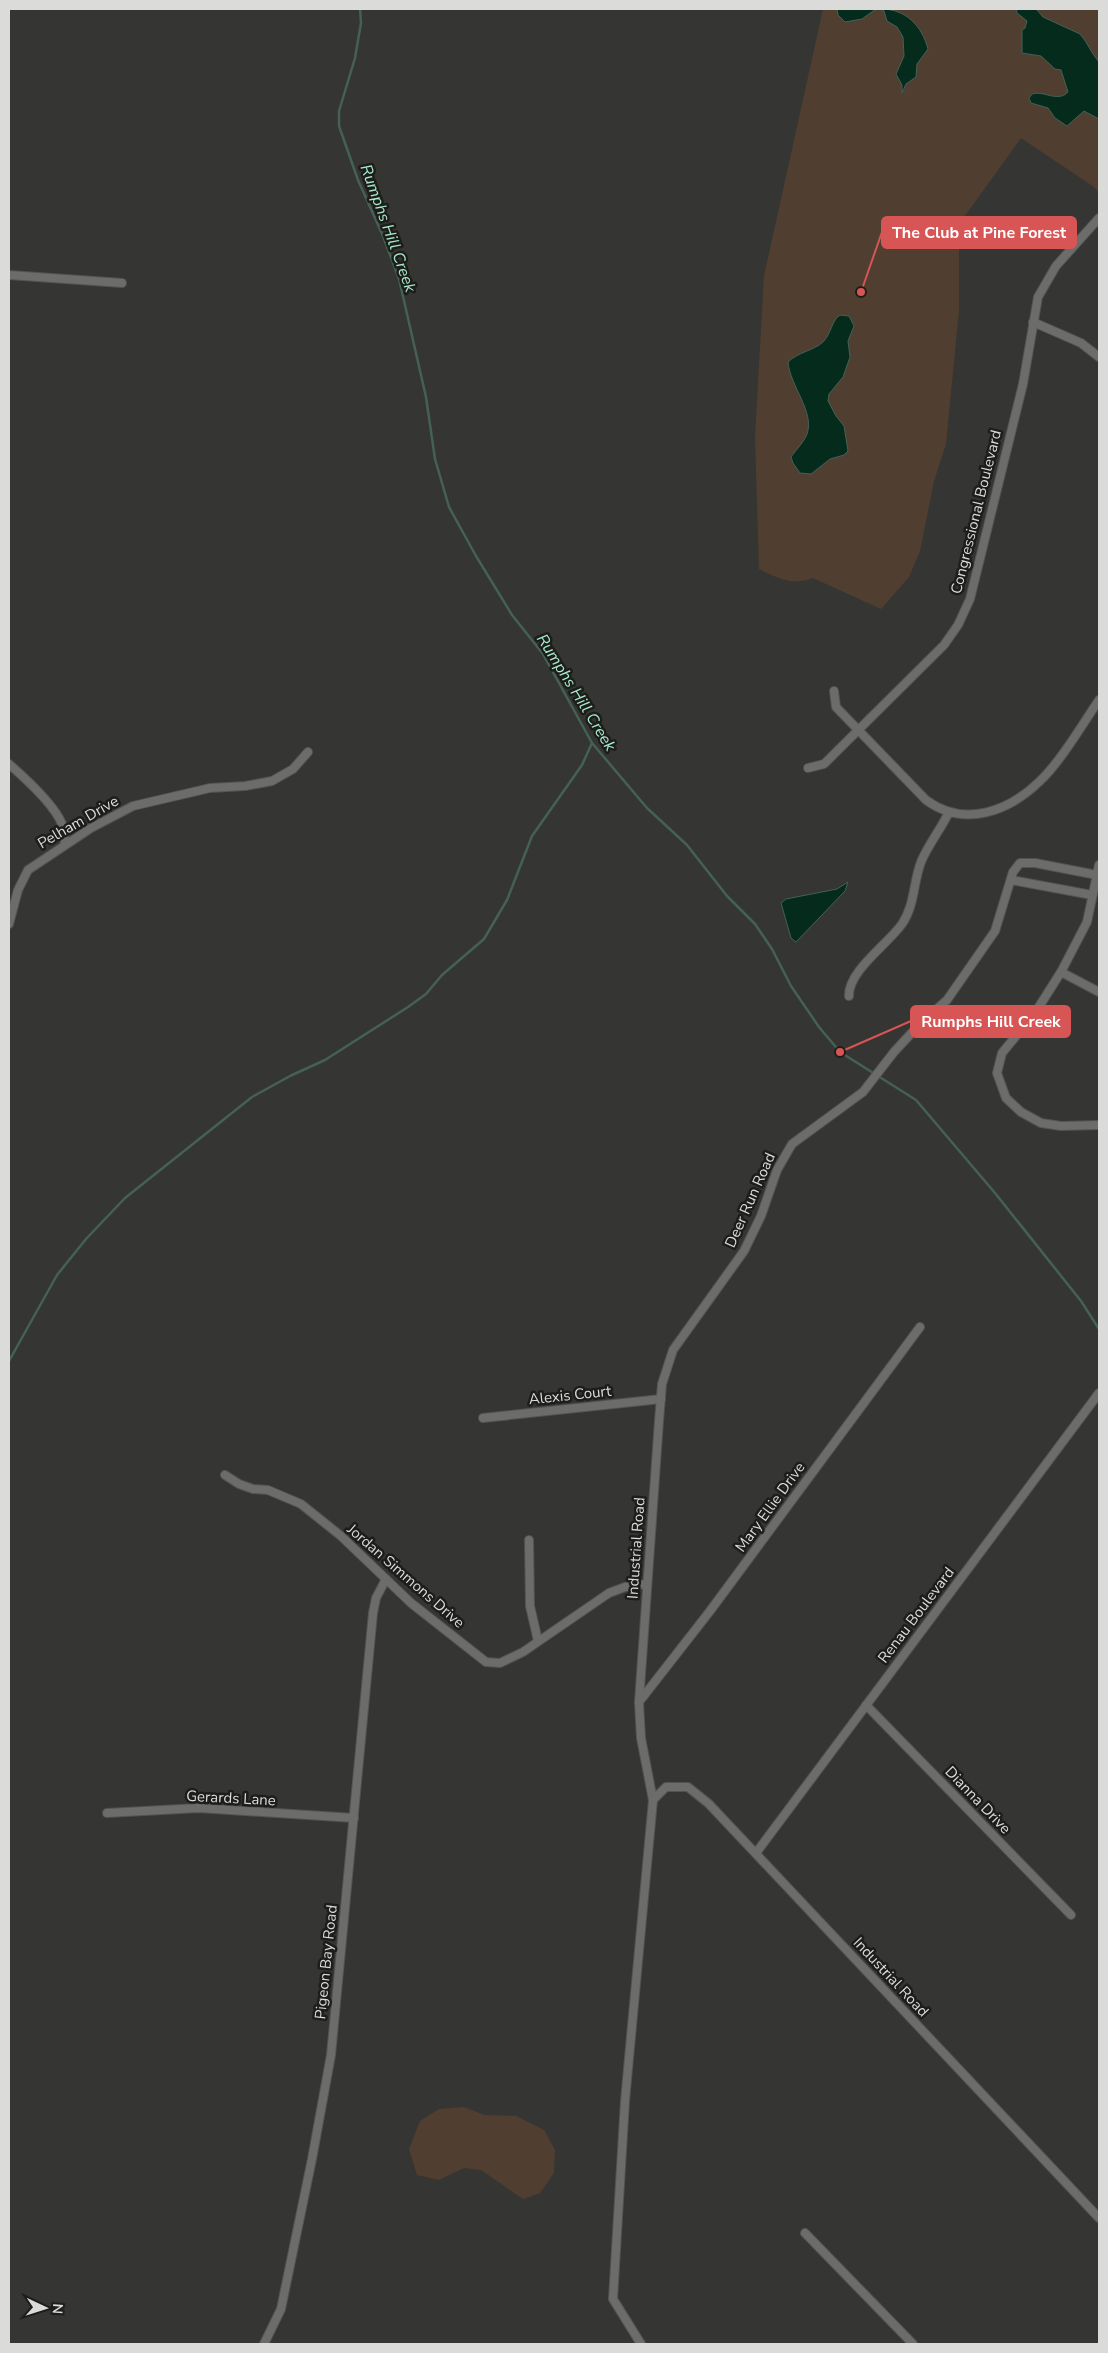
<svg xmlns="http://www.w3.org/2000/svg" width="1108" height="2353" font-family="'Nunito Sans',sans-serif">
<rect width="100%" height="100%" fill="#353633"/>
<g fill="#503f30">
<path d="M 823,9 L 1099,9 L 1099,193 L 1094,187 L 1021,138 L 959,224 L 959,310 L 946,444 L 934,481 L 920,551 L 909,577 L 881,609 L 813,578 C 792,586 778,578 759,569 L 755,437 L 764,276 Z"/>
<polygon points="464,2107 484,2115 516,2116 544,2130 555,2150 554,2173 540,2193 523,2199 481,2170 464,2168 439,2180 417,2175 409,2149 420,2121 439,2109"/>
</g>
<g fill="#052b1d" stroke="#456056">
<polygon points="837,9 876,9 862,19 845,22 838,15"/>
<path d="M 881,9 C 906,9 922,26 928,49 L 917,64 L 916,77 L 906,84 L 902,93 L 902,85 L 896,74 L 904,56 L 903,37 L 897,27 L 887,21 L 884,11 Z"/>
<path d="M 1016,9 L 1036,9 L 1043,17 L 1080,34 C 1088,43 1091,53 1099,62 L 1099,119 L 1084,111 L 1067,126 L 1055,118 L 1048,108 L 1031,103 L 1029,98 L 1032,94 C 1043,90 1058,103 1068,92 L 1061,70 L 1055,69 L 1041,56 L 1022,53 L 1022,30 L 1025,28 L 1027,21 L 1017,13 Z"/>
<path d="M 840,315 L 849,316 L 854,326 L 848,341 L 850,357 L 843,377 L 829,394 L 828,401 L 836,416 L 844,426 L 848,451 L 844,455 L 830,459 L 811,474 L 800,473 L 793,463 L 791,457 C 796,450 804,442 807,434 C 815,412 790,386 788,362 C 798,352 813,351 823,342 C 832,333 831,321 840,315 Z"/>
<polygon points="848,882 845,891 796,942 791,938 781,903 786,899 837,889"/>
</g>
<g fill="none" stroke-linecap="round" stroke-linejoin="round">
<g stroke="#456056" stroke-width="2.5">
<polyline points="360,9 361,23 355,58 339,111 339,126 358,180 383,236 399,279 426,397 435,459 449,507 476,556 512,615 543,654 592,743 647,808 687,845 727,896 755,924 772,949 791,986 819,1027 840,1052 916,1100 995,1193 1081,1301 1099,1329"/>
<polyline points="9,1361 57,1275 86,1239 125,1198 252,1097 290,1076 325,1060 408,1007 426,994 442,975 484,939 507,900 532,836 582,765 592,743"/>
</g>
<g stroke="#535451" stroke-width="10">
<g id="minor">
<polyline points="9,275 122,283"/>
<polyline points="1033,322 1081,343 1099,357"/>
<path d="M 834,691 L 836,707 L 926,800 C 964,828 1008,812 1040,781 C 1061,761 1082,725 1099,700"/>
<path d="M 9,764 C 25,778 54,804 62,824 C 65,829 64,838 65,844"/>
<polyline points="808,768 824,764 944,645 958,625 970,599 1023,384 1038,297 1056,266 1099,218"/>
<polyline points="1099,865 1087,922 1061,972 1035,1013 1002,1053 997,1073 1006,1098 1021,1112 1041,1123 1061,1126 1099,1125"/>
<polyline points="1011,880 1092,895"/>
<polyline points="9,924 18,890 28,870 91,828 133,806 210,788 245,786 272,781 293,769 308,752"/>
<polyline points="1061,972 1099,992"/>
<path d="M 849,996 C 848,971 888,944 902,924 C 915,905 913,883 921,862 C 928,845 941,829 949,812"/>
<polyline points="483,1418 661,1399"/>
<polyline points="225,1475 239,1484 253,1489 268,1490 301,1504 341,1536 411,1603 486,1662 500,1663 523,1652 609,1593 625,1587 646,1584"/>
<polyline points="529,1540 530,1606 538,1641"/>
<polyline points="639,1702 710,1611 920,1327"/>
<polyline points="866,1705 1071,1915"/>
<polyline points="653,1800 641,1738 639,1702 659,1421 662,1384 673,1350 744,1251 761,1216 777,1170 792,1144 863,1092 894,1052 918,1026 947,1000 995,931 1013,872 1020,863 1035,863 1097,875"/>
<polyline points="107,1813 199,1808 354,1818"/>
<polyline points="756,1853 1099,1393"/>
<polyline points="805,2233 913,2344"/>
<polyline points="264,2344 281,2309 312,2159 331,2055 373,1613 376,1598 386,1579"/>
<polyline points="641,2344 613,2299 625,2101 653,1800 666,1787 688,1787 709,1804 1099,2218"/>
</g>
</g>
<use href="#minor" stroke="#6c6c6a" stroke-width="8"/>
</g>
<g text-anchor="middle" stroke-width="5" stroke-linejoin="round" paint-order="stroke">
<g font-size="15" fill="#dbdbda" stroke="#1d1d1c">
<text transform="translate(976 512) rotate(-76)" y="5">Congressional Boulevard</text>
<text transform="translate(78 822) rotate(-30)" y="5">Pelham Drive</text>
<text transform="translate(750 1200) rotate(-66)" y="5">Deer Run Road</text>
<text transform="translate(570 1395) rotate(-6)" y="5">Alexis Court</text>
<text transform="translate(770 1507) rotate(-54)" y="5">Mary Ellie Drive</text>
<text transform="translate(636 1548) rotate(-86)" y="5">Industrial Road</text>
<text transform="translate(406 1576) rotate(41)" y="5">Jordan Simmons Drive</text>
<text transform="translate(916 1615) rotate(-53)" y="5">Renau Boulevard</text>
<text transform="translate(231 1798) rotate(3)" y="5">Gerards Lane</text>
<text transform="translate(978 1800) rotate(46)" y="5">Dianna Drive</text>
<text transform="translate(326 1962) rotate(-84)" y="5">Pigeon Bay Road</text>
<text transform="translate(891 1977) rotate(47)" y="5">Industrial Road</text>
</g>
<g font-size="16" font-style="italic" fill="#a8eacb" stroke="#1d1d1c">
<text transform="translate(389 228) rotate(70)" y="6">Rumphs Hill Creek</text>
<text transform="translate(577 692) rotate(58)" y="6">Rumphs Hill Creek</text>
</g>
</g>
<path fill="none" stroke="#d75554" stroke-width="2" d="M861 292L882 232M840 1052L911 1021"/>
<g fill="#d75554" stroke="#1d1d1c" stroke-width="2">
<circle cx="861" cy="292" r="5"/>
<circle cx="840" cy="1052" r="5"/>
</g>
<g fill="#d75554" stroke="#d75554" stroke-width="2">
<rect x="882" y="217" width="194" height="31" rx="5"/>
<rect x="911" y="1006" width="159" height="31" rx="5"/>
</g>
<g font-size="16" text-anchor="middle" font-weight="bold" fill="#fff">
<text x="979" y="238">The Club at Pine Forest</text>
<text x="991" y="1027">Rumphs Hill Creek</text>
</g>
<rect width="1108" height="2353" fill="none" stroke="#dbdbda" stroke-width="20"/>
<g transform="translate(45 2308) rotate(94)" stroke="#1d1d1c" stroke-width="4" paint-order="stroke">
<path d="M0-4L9 19L0 12L-9 19Z" fill="#dbdbda"/>
<text y="-8" font-size="14" font-weight="bold" text-anchor="middle" fill="#dbdbda">N</text>
</g>
</svg>
